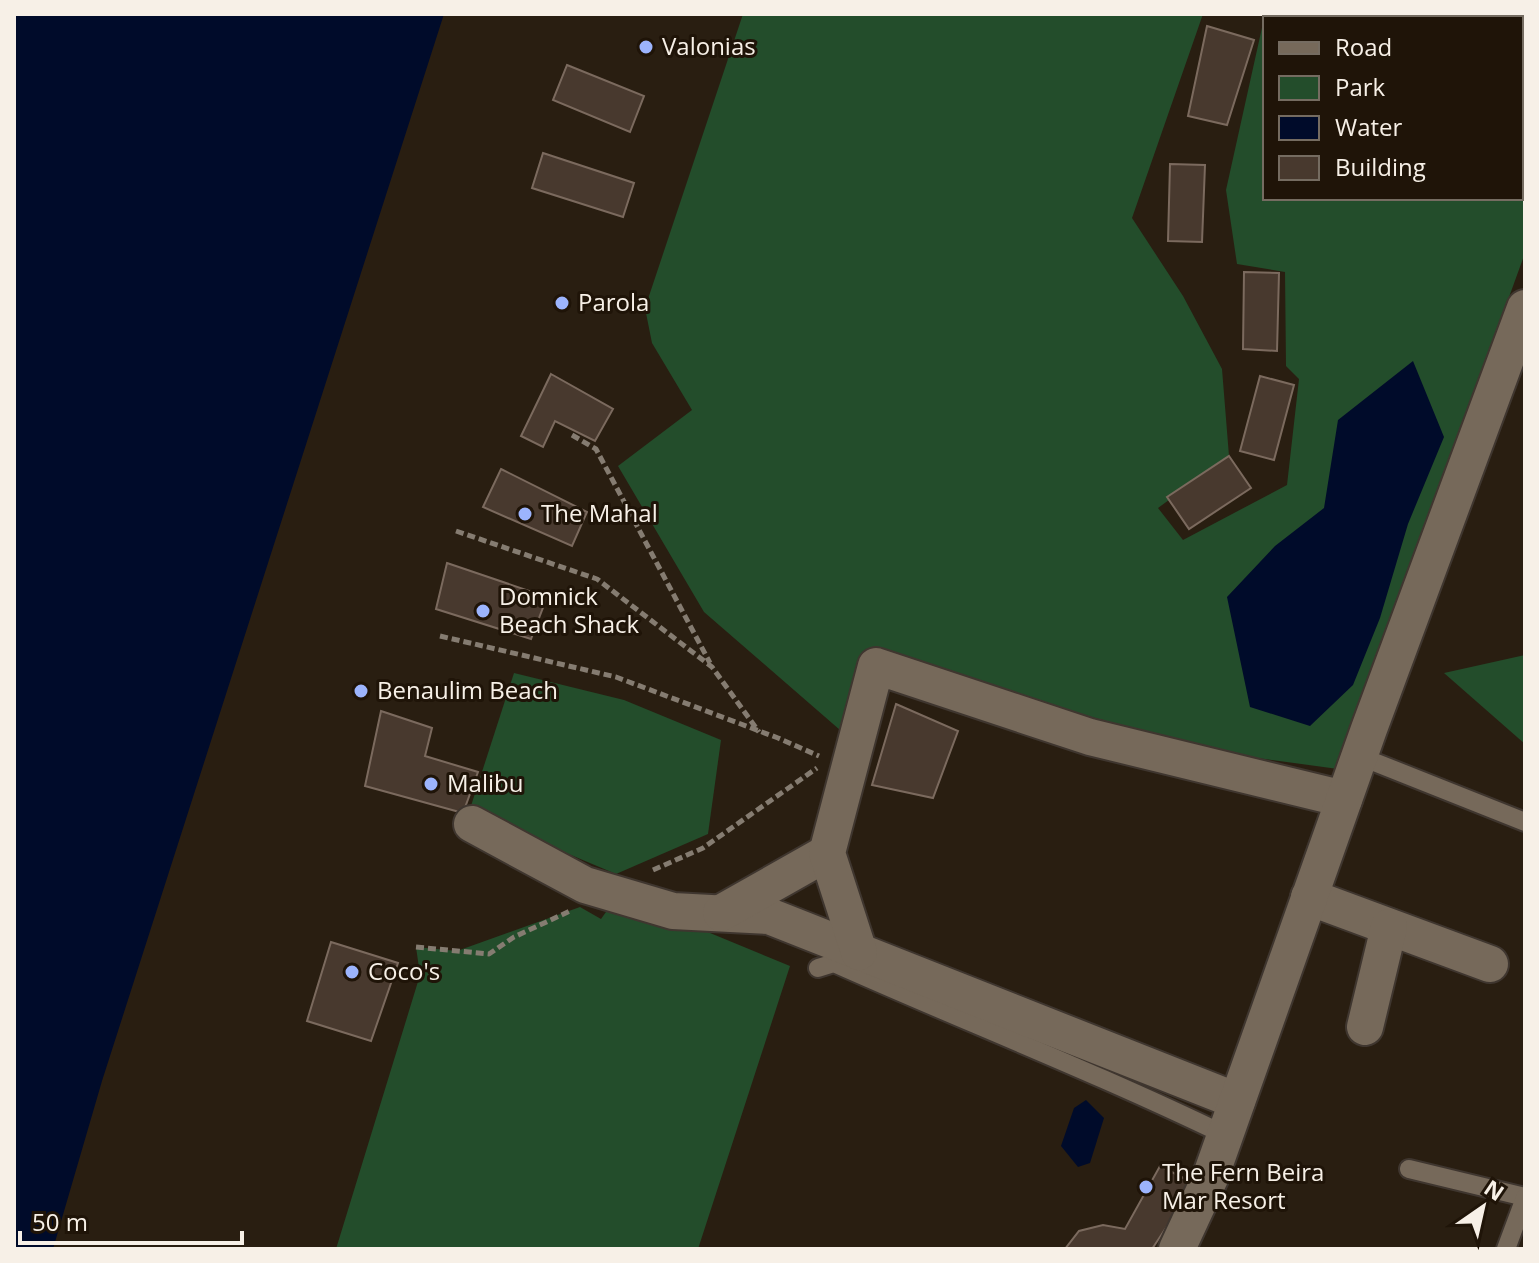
<svg xmlns="http://www.w3.org/2000/svg" width="1539" height="1263" font-family="'Open Sans',sans-serif">
<rect width="100%" height="100%" fill="#291e11"/>
<g fill="#234d2b">
<polygon points="743,14 1203,14 1132,218 1183,296 1222,369 1229,456 1158,508 1183,540 1287,485 1299,379 1286,366 1285,272 1237,264 1226,190 1265,14 1476,14 1489,18 1265,18 1265,198 1521,198 1521,28 1525,29 1525,253 1338,769 1228,754 992,690 871,652 840,730 704,612 618,466 692,410 652,343 645,308"/>
<polygon points="1525,655 1525,744 1444,673"/>
<polygon points="514,673 624,700 721,740 708,834 616,874 469,812"/>
<polygon points="618,895 790,966 698,1249 336,1249 420,975 416,947 457,951 580,907 601,919"/>
</g>
<g fill="#000b2a">
<polygon points="14,14 444,14 102,1081 53,1249 14,1249"/>
<polygon points="1413,361 1444,437 1408,524 1380,618 1353,685 1310,726 1250,707 1227,597 1275,546 1324,508 1338,420"/>
<polygon points="1086,1100 1104,1118 1090,1163 1078,1167 1061,1146 1074,1108"/>
</g>
<g fill="#48392e" stroke="#7b6a5e" stroke-width="2">
<polygon points="1207,26 1254,40 1227,125 1188,116"/>
<polygon points="567,65 644,96 630,132 553,100"/>
<polygon points="543,153 634,183 623,217 532,188"/>
<polygon points="1170,164 1205,165 1202,242 1168,241"/>
<polygon points="1244,272 1279,273 1277,351 1243,349"/>
<polygon points="551,374 613,409 595,441 555,421 543,447 521,436"/>
<polygon points="1260,376 1294,385 1274,460 1240,451"/>
<polygon points="1229,456 1251,488 1189,529 1167,497"/>
<polygon points="501,469 587,512 572,546 483,507"/>
<polygon points="447,563 547,597 531,639 436,609"/>
<polygon points="896,704 958,731 933,798 872,785"/>
<polygon points="381,711 432,728 425,756 478,772 463,813 365,786"/>
<polygon points="331,942 398,963 371,1041 307,1021"/>
<polygon points="1160,1166 1195,1184 1152,1249 1065,1249 1079,1231 1103,1225 1125,1229"/>
</g>
<g fill="none" stroke-linecap="round" stroke-linejoin="round">
<g stroke="#3f362f" stroke-width="22">
<g id="lane">
<polyline points="1359,756 1525,822"/>
<path d="M 818,968 L 834,963 C 964,1021 1097,1073 1225,1135"/>
<polyline points="1409,1169 1525,1197"/>
<polyline points="1506,1249 1525,1198"/>
</g>
</g>
<g stroke="#3f362f" stroke-width="40">
<g id="street">
<polyline points="472,824 585,885 673,911 769,916 1237,1101"/>
<polyline points="1309,897 1490,964"/>
<polyline points="721,913 827,853"/>
<polyline points="859,952 827,853 876,666 1090,737 1344,799"/>
<polyline points="1365,1027 1389,927"/>
<polyline points="1177,1249 1210,1178 1369,729 1525,308"/>
</g>
</g>
<g stroke="#857c71" stroke-width="5" stroke-dasharray="8 4" stroke-linecap="butt">
<polyline points="572,435 596,449 710,663"/>
<polyline points="456,531 597,579 712,667 759,732"/>
<polyline points="440,636 616,677 778,738 819,756"/>
<polyline points="653,870 703,848 817,768"/>
<polyline points="416,947 489,954 514,937 570,911"/>
</g>
<use href="#lane" stroke="#76695a" stroke-width="18"/>
<use href="#street" stroke="#76695a" stroke-width="36"/>
</g>
<g fill="#9cb4fd" stroke="#1f1408" stroke-width="3">
<circle cx="646" cy="47" r="8"/>
<circle cx="562" cy="303" r="8"/>
<circle cx="525" cy="514" r="8"/>
<circle cx="483" cy="611" r="8"/>
<circle cx="361" cy="691" r="8"/>
<circle cx="431" cy="784" r="8"/>
<circle cx="352" cy="972" r="8"/>
<circle cx="1146" cy="1187" r="8"/>
</g>
<g text-anchor="middle" stroke-width="6" stroke-linejoin="round" paint-order="stroke">
<g font-size="24" fill="#f7f0e7" stroke="#1f1408" text-anchor="start">
<text x="662" y="55">Valonias</text>
<text x="578" y="311">Parola</text>
<text x="541" y="522">The Mahal</text>
<text x="499" y="605">Domnick<tspan x="499" dy="28">Beach Shack</tspan></text>
<text x="377" y="699">Benaulim Beach</text>
<text x="447" y="792">Malibu</text>
<text x="368" y="980">Coco's</text>
<text x="1162" y="1181">The Fern Beira<tspan x="1162" dy="28">Mar Resort</tspan></text>
</g>
</g>
<rect width="1539" height="1263" fill="none" stroke="#f7f0e7" stroke-width="32"/>
<rect x="1263" y="16" width="260" height="184" fill="#1f1408" stroke="#756c61" stroke-width="2"/>
<rect x="1279" y="42" width="40" height="12" fill="#76695a" stroke="#756c61" stroke-width="2"/>
<text x="1335" y="56" font-size="24" fill="#f7f0e7">Road</text>
<rect x="1279" y="76" width="40" height="24" fill="#234d2b" stroke="#756c61" stroke-width="2"/>
<text x="1335" y="96" font-size="24" fill="#f7f0e7">Park</text>
<rect x="1279" y="116" width="40" height="24" fill="#000b2a" stroke="#756c61" stroke-width="2"/>
<text x="1335" y="136" font-size="24" fill="#f7f0e7">Water</text>
<rect x="1279" y="156" width="40" height="24" fill="#48392e" stroke="#756c61" stroke-width="2"/>
<text x="1335" y="176" font-size="24" fill="#f7f0e7">Building</text>
<g transform="translate(1483 1207) rotate(34)" stroke="#1f1408" stroke-width="6" paint-order="stroke">
<path d="M0-6L14 30L0 20L-14 30Z" fill="#f7f0e7"/>
<text y="-12" font-size="22" font-weight="bold" text-anchor="middle" fill="#f7f0e7">N</text>
</g>
<path d="M20 1231v12h222v-12" fill="none" stroke="#f7f0e7" stroke-width="4"/>
<text x="32" y="1231" font-size="24" fill="#f7f0e7" stroke="#1f1408" stroke-width="6" paint-order="stroke">50 m</text>
</svg>
